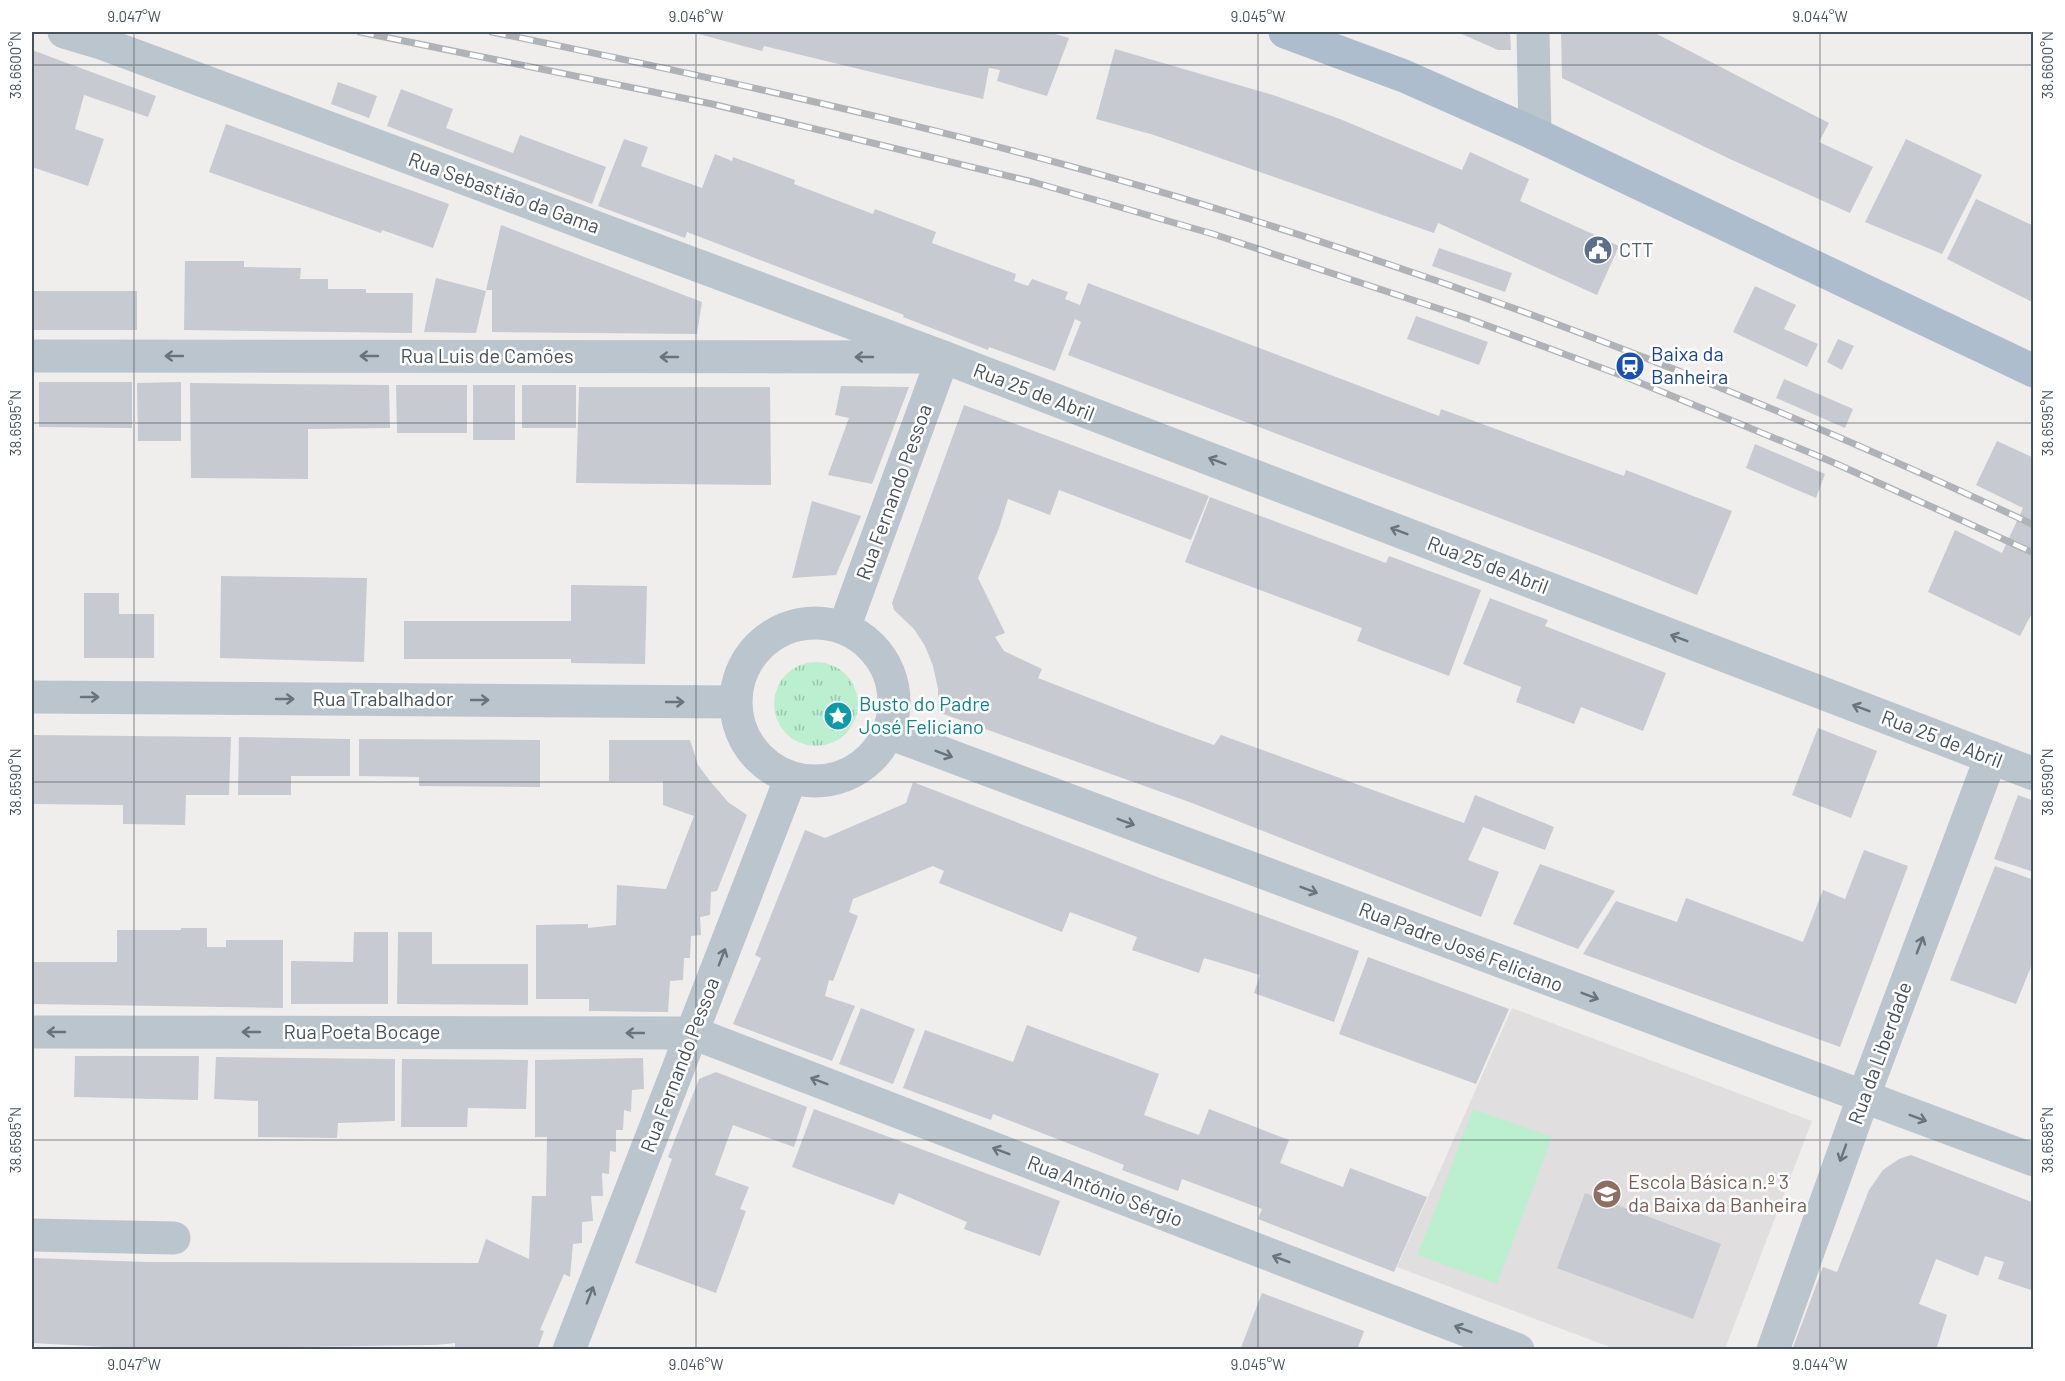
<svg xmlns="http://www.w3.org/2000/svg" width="2065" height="1381" font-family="Barlow,sans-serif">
<defs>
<pattern id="grass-tufts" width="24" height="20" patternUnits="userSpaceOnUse" patternTransform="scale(1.5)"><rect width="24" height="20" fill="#bbefcf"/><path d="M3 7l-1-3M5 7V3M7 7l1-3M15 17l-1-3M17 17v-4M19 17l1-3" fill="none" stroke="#9ac4ab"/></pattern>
</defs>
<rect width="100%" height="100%" fill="#f0eded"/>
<polygon fill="#e1dedf" points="1512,1008 1812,1121 1725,1349 1615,1349 1397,1267"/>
<circle fill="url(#grass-tufts)" cx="816" cy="704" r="42"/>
<polygon fill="#bbefcf" points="1473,1109 1552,1137 1497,1284 1418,1255"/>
<g fill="#c7cad0">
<polygon points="691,32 1048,32 1069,38 1047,96 997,81 1000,70 989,68 983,99 764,46 762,51"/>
<polygon points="1457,32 1510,32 1511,50 1498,50"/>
<polygon points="1561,32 1653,32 1829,123 1819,142 1873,167 1850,213 1732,160 1562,78"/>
<polygon points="1115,49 1276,96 1340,119 1462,170 1470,152 1529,179 1520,201 1619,246 1597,295 1438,223 1434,233 1154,135 1096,119"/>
<polygon points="32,50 156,96 148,117 84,95 75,129 104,139 88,186 32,167"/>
<polygon points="338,82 377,96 369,118 331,104"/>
<polygon points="401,89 453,109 446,128 513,153 520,135 606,167 592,204 387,126"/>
<polygon points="226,124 449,204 433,248 382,230 381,233 209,172"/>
<polygon points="624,139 648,147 641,166 702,188 715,154 732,161 733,157 795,180 794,184 873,214 875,209 936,232 932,243 1016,274 1014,281 1028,286 1032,279 1068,292 1065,299 1080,305 1088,283 1439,416 1441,409 1624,476 1626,470 1732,511 1697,595 1595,554 1068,355 1081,322 1075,319 1055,371 989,347 988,350 903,317 904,315 687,232 685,238 598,206"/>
<polygon points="1906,139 1982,175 1942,254 1865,222"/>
<polygon points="1976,199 2034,226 2034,303 1947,259"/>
<polygon points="501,225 702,302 697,334 492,332 492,290 486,290"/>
<polygon points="1439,248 1512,273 1505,292 1432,266"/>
<polygon points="185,261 244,261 244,267 301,268 300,279 328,279 328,289 366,289 366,293 413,293 412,333 184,330"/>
<polygon points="436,278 486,291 476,333 424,332"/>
<polygon points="1755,286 1796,305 1784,329 1818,344 1807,367 1733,332"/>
<rect x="32" y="291" width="105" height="39"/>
<polygon points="1416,316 1488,342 1479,365 1407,339"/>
<polygon points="1838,339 1854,346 1842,370 1827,362"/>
<polygon points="1784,379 1853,409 1845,428 1776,398"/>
<polygon points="39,382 132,382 132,428 39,427"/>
<polygon points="181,382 181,441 138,441 137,383"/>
<polygon points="190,383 389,385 390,428 308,429 308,479 191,478"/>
<polygon points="396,385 467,385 467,433 397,433"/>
<rect x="473" y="385" width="42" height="55"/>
<rect x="522" y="385" width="54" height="43"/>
<polygon points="841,386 909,387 872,484 828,475 849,418 835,415"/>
<polygon points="579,387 770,387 771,485 576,483"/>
<polygon points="964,405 1209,496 1191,540 1059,490 1050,515 1008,499 999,528 978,578 1005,633 995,637 1004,651 1042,669 1038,678 1159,725 1214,745 1221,735 1464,823 1475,795 1554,827 1545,850 1483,827 1468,860 1499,872 1481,917 1192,803 938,712 938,689 933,666 925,646 914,629 894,610 892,603"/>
<polygon points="1997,441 2034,458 2034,609 2020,636 1928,592 1955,530 2002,553 2023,508 1976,485"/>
<polygon points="1755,444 1825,474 1816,498 1746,468"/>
<polygon points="1210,497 1386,563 1389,556 1481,590 1449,676 1357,641 1362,628 1185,562"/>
<polygon points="812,501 861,516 836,575 792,578"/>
<polygon points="221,576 367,578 364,662 220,658"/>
<polygon points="571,585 647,586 645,664 571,663 571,659 404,659 404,621 571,621"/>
<polygon points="84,593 119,593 119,614 154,614 154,658 84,658"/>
<polygon points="1490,598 1548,620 1545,626 1666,673 1643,731 1581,707 1574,724 1516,702 1521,687 1463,664"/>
<polygon points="1818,728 1877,751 1851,818 1792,795"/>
<polygon points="32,735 231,737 229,795 186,795 185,825 123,824 123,805 32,804"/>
<polygon points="239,737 350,739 350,776 291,776 291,795 238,795"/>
<polygon points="359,739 540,740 540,787 419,786 419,777 359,776"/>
<polygon points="609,740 690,740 698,765 710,781 728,802 747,815 717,891 711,892 710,915 700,917 701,935 691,936 690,958 684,958 683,980 670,981 668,1012 589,1011 589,999 536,999 536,925 588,924 588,928 616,925 617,885 666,889 694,816 663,805 663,781 609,781"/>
<polygon points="913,782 1160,878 1359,951 1334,1022 1254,993 1260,975 1204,958 1199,973 1132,950 1137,937 1070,912 1062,932 939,883 944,871 933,866 853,899 849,912 858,916 833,981 829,980 825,996 855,1006 832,1061 733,1024 761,958 755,955 805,830 825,838 906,803"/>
<polygon points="2018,795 2034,801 2034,872 1994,859"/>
<polygon points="1864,850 1908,866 1840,1047 1583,954 1616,901 1677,922 1686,898 1803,942 1823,890 1845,899"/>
<polygon points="1540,864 1615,891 1578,949 1513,924"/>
<polygon points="1995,866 2034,880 2034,959 2016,1004 1950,980"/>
<polygon points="181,928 207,928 207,947 226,947 226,940 283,940 283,1008 32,1004 32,962 117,962 117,930 181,930"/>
<polygon points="354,932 388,932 388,1004 291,1004 291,961 353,962"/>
<polygon points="398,932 432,932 432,964 528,964 528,1005 397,1004"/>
<polygon points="1368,957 1509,1009 1476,1084 1339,1034"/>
<polygon points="861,1008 915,1029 893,1084 839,1064"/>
<polygon points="1027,1025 1159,1074 1144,1115 1199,1135 1209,1109 1289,1140 1280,1163 1343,1187 1350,1168 1427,1197 1394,1272 1258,1219 1262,1209 1182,1179 1178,1191 1122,1170 1124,1165 993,1114 991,1120 903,1088 925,1030 1013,1062"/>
<polygon points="75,1056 199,1056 198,1100 74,1097"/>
<polygon points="216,1057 395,1059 395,1121 338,1123 337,1138 258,1137 258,1101 214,1099"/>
<polygon points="643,1058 644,1089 632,1090 631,1112 624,1110 623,1130 616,1130 616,1152 610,1151 609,1174 602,1173 603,1196 591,1196 593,1221 582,1222 582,1243 573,1244 570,1277 564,1274 540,1330 544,1331 537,1350 455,1348 455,1343 436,1345 145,1349 32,1343 32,1258 146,1262 478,1263 486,1239 529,1259 532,1196 546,1196 547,1137 535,1137 535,1060"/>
<polygon points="402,1059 528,1060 526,1109 468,1108 467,1127 401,1127"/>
<polygon points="716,1072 807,1107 794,1147 733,1125 715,1175 749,1187 740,1209 746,1211 716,1293 635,1263 672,1159 668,1157 699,1079"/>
<polygon points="814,1109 1060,1201 1040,1256 964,1229 967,1222 899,1193 894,1205 792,1167"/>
<polygon points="1911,1155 2034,1203 2034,1291 1998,1279 2004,1262 1985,1256 1978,1276 1936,1259 1919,1304 1947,1315 1936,1350 1792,1350 1823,1267 1837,1272 1869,1190 1883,1170 1899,1159"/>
<polygon points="1585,1193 1721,1244 1693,1319 1557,1268"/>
<polygon points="1262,1293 1364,1331 1357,1350 1240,1350"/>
</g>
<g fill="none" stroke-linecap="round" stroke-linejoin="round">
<g stroke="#bbc5cd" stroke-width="33">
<polyline points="64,32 104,44 943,357 2034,774"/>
<polyline points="1533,32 1535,134"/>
<polyline points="32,356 921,357"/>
<circle cx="815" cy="702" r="79"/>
<polyline points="844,628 943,357"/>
<polyline points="32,697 735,702"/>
<polyline points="889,733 2034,1160"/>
<polyline points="32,1032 693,1033 1518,1350"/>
<polyline points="32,1235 174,1238"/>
<polyline points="569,1350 790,780"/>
<polyline points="1773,1350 1863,1098 1991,757"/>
</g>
<polyline stroke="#adbdcd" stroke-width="33" points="1285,32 1404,76 1535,134 2034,371"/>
<g stroke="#afb3b8" stroke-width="7">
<g id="rail">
<polyline points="360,32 712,104 1033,182 1213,234 1464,317 1626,377 1830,461 2034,553"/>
<path d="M 492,32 C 750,85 1008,142 1259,222 C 1524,305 1783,407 2034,525"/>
</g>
</g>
<use href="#rail" stroke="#fff" stroke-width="4.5" stroke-dasharray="14" stroke-linecap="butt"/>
</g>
<defs><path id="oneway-shaft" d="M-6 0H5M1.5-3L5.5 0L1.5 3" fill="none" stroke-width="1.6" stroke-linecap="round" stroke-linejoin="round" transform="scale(1.5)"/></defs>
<g stroke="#68747d">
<use href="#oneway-shaft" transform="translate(174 356) rotate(-180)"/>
<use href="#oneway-shaft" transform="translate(369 356) rotate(-180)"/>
<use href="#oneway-shaft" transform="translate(669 357) rotate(-180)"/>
<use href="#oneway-shaft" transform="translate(864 357) rotate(-180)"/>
<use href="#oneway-shaft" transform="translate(1217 461) rotate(-159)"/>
<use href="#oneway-shaft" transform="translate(1399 531) rotate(-159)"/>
<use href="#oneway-shaft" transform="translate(1679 638) rotate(-159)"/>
<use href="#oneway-shaft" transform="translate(90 697)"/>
<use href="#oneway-shaft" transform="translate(285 699)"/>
<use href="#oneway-shaft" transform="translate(480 700)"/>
<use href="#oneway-shaft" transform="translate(675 702)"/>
<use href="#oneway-shaft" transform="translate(1861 708) rotate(-159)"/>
<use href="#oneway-shaft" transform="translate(944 754) rotate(21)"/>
<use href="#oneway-shaft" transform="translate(1126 822) rotate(21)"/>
<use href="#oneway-shaft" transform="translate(1309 890) rotate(21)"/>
<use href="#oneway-shaft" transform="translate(1920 945) rotate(-69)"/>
<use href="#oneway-shaft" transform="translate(722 957) rotate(-69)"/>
<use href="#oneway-shaft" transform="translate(1590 996) rotate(21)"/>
<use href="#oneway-shaft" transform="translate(56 1032) rotate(-180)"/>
<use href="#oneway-shaft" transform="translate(251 1032) rotate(-180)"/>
<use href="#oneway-shaft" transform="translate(635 1033) rotate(-180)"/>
<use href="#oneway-shaft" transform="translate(819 1081) rotate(-159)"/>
<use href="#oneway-shaft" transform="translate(1918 1118) rotate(20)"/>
<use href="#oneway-shaft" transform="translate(1001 1151) rotate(-159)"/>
<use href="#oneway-shaft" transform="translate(1843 1153) rotate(110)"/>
<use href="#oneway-shaft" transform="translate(1281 1259) rotate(-159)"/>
<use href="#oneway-shaft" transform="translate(590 1295) rotate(-69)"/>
<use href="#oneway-shaft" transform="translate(1463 1329) rotate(-159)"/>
</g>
<path fill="none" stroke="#45515b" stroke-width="1.5" stroke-opacity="0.45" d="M 134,32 L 134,1350M 696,32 L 696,1350M 1258,32 L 1258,1350M 1820,32 L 1820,1350M 32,65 L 2034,65M 32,423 L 2034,423M 32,782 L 2034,782M 32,1140 L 2034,1140"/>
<defs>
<g id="civic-disc" transform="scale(1.5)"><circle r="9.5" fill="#5c6f8a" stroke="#fff"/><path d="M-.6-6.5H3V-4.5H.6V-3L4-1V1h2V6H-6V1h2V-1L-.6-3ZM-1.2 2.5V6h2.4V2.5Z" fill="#fff"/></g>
<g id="station-disc" transform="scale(1.5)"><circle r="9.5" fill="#1a4fb4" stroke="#fff"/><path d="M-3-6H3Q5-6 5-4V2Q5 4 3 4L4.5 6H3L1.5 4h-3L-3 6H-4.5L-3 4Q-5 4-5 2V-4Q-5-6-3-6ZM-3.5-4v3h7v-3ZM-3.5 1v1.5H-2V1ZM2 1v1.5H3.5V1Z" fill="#fff"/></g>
<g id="sight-disc" transform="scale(1.5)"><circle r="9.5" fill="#0f9aa8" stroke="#fff"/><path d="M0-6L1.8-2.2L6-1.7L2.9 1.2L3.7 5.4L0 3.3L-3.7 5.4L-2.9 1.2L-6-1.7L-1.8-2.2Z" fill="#fff"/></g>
<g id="school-disc" transform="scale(1.5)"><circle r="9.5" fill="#8d6e63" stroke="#fff"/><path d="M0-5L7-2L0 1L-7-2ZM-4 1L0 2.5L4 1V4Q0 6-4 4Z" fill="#fff"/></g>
</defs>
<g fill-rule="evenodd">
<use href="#civic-disc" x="1598" y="250"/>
<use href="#station-disc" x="1630" y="366"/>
<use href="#sight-disc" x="838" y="716"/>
<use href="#school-disc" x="1607" y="1194"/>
</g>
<g text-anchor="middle" stroke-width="5" stroke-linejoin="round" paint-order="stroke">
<g font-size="20" fill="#45515b" stroke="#fff">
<text transform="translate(504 193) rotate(20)" y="7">Rua Sebastião da Gama</text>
<text x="487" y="363">Rua Luis de Camões</text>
<text transform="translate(1034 392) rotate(21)" y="7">Rua 25 de Abril</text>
<text transform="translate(894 492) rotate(-70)" y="7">Rua Fernando Pessoa</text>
<text transform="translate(1488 565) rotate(21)" y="7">Rua 25 de Abril</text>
<text x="383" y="706">Rua Trabalhador</text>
<text transform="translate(1942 739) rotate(21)" y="7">Rua 25 de Abril</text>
<text transform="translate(1461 947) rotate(21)" y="7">Rua Padre José Feliciano</text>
<text x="362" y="1039">Rua Poeta Bocage</text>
<text transform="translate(1880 1053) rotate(-70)" y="7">Rua da Liberdade</text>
<text transform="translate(680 1065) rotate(-69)" y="7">Rua Fernando Pessoa</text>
<text transform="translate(1105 1191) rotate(21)" y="7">Rua António Sérgio</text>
</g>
<g font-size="20" fill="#4e5e75" stroke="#fff" text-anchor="start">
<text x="1619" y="257">CTT</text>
</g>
<g font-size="20" fill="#164399" stroke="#fff" text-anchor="start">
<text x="1651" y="361">Baixa da<tspan x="1651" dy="23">Banheira</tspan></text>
</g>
<g font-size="20" fill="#0d838f" stroke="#fff" text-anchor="start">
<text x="859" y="711">Busto do Padre<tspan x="859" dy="23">José Feliciano</tspan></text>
</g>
<g font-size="20" fill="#785e54" stroke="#fff" text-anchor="start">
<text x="1628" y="1189">Escola Básica n.º 3<tspan x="1628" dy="23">da Baixa da Banheira</tspan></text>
</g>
</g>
<rect width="2065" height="1381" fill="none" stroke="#ffffff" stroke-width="66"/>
<rect x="33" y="33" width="1999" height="1315" fill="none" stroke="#45515b" stroke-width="2"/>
<g font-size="15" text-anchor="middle" fill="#45515b">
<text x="134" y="22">9.047°W</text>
<text x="696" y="22">9.046°W</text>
<text x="1258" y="22">9.045°W</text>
<text x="1820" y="22">9.044°W</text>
<text transform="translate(16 65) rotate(-90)" y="5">38.6600°N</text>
<text transform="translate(2048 65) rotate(-90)" y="5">38.6600°N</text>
<text transform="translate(16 423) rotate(-90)" y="5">38.6595°N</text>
<text transform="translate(2048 423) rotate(-90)" y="5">38.6595°N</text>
<text transform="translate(16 782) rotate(-90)" y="5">38.6590°N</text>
<text transform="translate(2048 782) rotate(-90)" y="5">38.6590°N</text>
<text transform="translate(16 1140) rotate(-90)" y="5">38.6585°N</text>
<text transform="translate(2048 1140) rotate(-90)" y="5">38.6585°N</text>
<text x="134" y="1370">9.047°W</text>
<text x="696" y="1370">9.046°W</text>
<text x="1258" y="1370">9.045°W</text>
<text x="1820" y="1370">9.044°W</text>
</g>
</svg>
